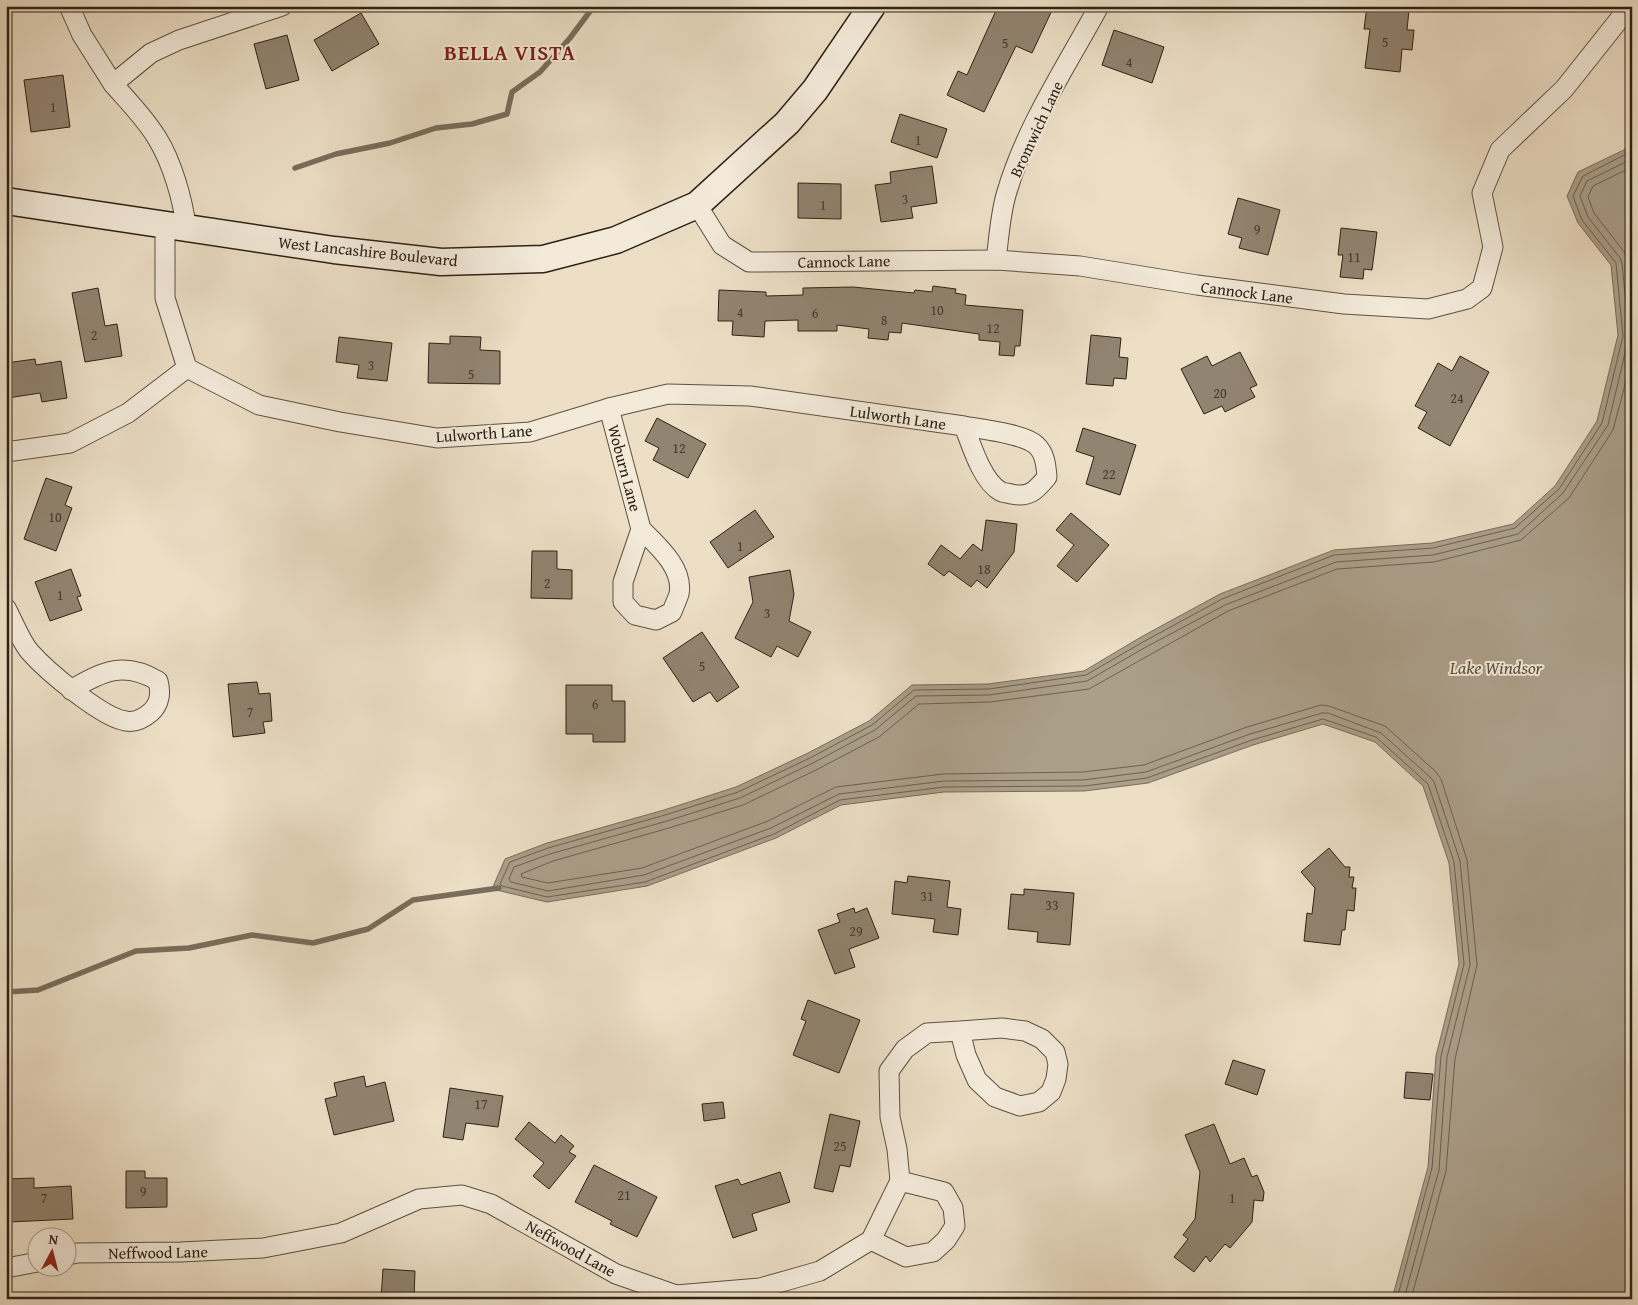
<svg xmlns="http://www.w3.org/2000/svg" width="1638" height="1305" font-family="'Gentium Book Plus',serif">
<rect width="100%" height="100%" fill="#ecdfc6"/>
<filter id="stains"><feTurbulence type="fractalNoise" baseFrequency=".004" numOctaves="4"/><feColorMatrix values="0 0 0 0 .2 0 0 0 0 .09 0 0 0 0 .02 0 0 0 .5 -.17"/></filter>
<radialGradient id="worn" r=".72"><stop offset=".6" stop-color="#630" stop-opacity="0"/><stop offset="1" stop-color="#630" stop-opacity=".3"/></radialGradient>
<polygon fill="#ab9f8a" stroke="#796d5b" points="1632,146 1632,1299 1392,1299 1428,1167 1436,1056 1459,964 1449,863 1423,786 1375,742 1323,724 1253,745 1148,783 1084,791 944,792 841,805 776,838 647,886 547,902 492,889 505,859 547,843 664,810 736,787 808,753 869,721 912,685 988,684 1084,671 1141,637 1220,594 1334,550 1432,543 1513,524 1555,486 1597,421 1618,335 1611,265 1578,223 1567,196 1578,172"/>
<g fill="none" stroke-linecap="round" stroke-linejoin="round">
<g stroke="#6c6050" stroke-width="1">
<polyline points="1632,167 1593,186 1588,197 1594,213 1628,257 1632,283"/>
<polyline points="1397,1299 1432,1168 1441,1056 1464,964 1454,862 1428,784 1376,737 1323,719 1252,740 1147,778 1084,786 944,787 840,800 774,834 645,882 547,897 502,886 500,884 510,862 548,848 665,815 738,792 810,758 872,725 914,690 989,689 1086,675 1143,642 1222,599 1334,555 1433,548 1515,528 1559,489 1602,423 1623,336 1616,263 1582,220 1573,196 1583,176 1632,151"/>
<polyline points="1404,1299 1439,1170 1447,1057 1470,965 1460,861 1434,782 1430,777 1381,733 1328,713 1322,713 1250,734 1146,772 1083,780 944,781 839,794 771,828 644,875 548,891 511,882 509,879 514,867 550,854 667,821 740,798 813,763 875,730 916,696 989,695 1087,681 1146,647 1225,605 1336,562 1433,555 1518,534 1563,493 1608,425 1629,336 1622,263 1620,258 1588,217 1580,196 1587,181 1632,159"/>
<polyline points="1411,1299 1446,1171 1455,1059 1477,965 1467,860 1441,779 1435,771 1385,726 1329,706 1321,705 1247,727 1144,765 1083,772 943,774 836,787 768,821 642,868 548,883 522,877 521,874 553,861 669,828 743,805 816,770 879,737 919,704 990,702 1089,689 1228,611 1337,569 1434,562 1521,540 1569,498 1613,430 1632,358"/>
</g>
<g stroke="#796d5b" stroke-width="5.5">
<polyline points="295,168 336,154 390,143 436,128 472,124 507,114 512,92 540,72 570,38 594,6"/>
<polyline points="6,992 38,990 136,951 189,948 252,935 313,943 368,929 413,900 499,888"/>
</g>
</g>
<g fill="#918471" stroke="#2e2215">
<polygon points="998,6 1054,6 1032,53 1016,46 984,112 947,95 958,71 967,75"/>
<polygon points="1367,6 1409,10 1407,30 1414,30 1412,50 1402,49 1400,72 1365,68 1370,29 1364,29"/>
<polygon points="361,13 379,44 332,71 314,40"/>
<polygon points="1114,30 1164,47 1152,83 1102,65"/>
<polygon points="287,35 299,80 266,89 254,44"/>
<polygon points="63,75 70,127 31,132 24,80"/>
<polygon points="900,114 947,129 937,158 891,142"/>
<polygon points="932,166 937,203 911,207 913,218 881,222 875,185 891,183 890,172"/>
<polygon points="798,183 841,184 841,219 798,218"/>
<polygon points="1238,198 1280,210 1268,255 1239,248 1242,238 1228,234"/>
<polygon points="1341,228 1377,232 1372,270 1364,269 1363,279 1340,277 1343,255 1338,255"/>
<polygon points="933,286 956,289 955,293 966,295 965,305 1023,310 1020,346 1015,346 1014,356 999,355 1000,342 979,340 979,334 902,323 901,333 889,332 888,340 868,338 869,329 837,325 837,331 798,331 798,320 765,321 764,337 732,335 733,321 718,321 719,290 766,292 766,296 803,295 803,288 853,287 914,293 915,290 932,292"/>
<polygon points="98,288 105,326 117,324 122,356 85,362 72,293"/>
<polygon points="1091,335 1121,338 1119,357 1128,358 1126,379 1114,378 1113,386 1086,384"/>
<polygon points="450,336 481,337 480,350 500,351 500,384 428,383 429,343 450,344"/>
<polygon points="339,337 392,343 387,381 357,378 359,365 336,362"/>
<polygon points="1240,352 1257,385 1250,388 1255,397 1225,412 1222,406 1204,414 1181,369 1207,356 1212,366"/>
<polygon points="1460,356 1489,372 1450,446 1418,428 1427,412 1415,406 1438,363 1452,371"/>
<polygon points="35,359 36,365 61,361 67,398 42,402 40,393 8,398 6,363"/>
<polygon points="657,418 706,444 688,478 653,460 659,448 645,441"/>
<polygon points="1083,428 1136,445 1120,495 1086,484 1094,457 1076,451"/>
<polygon points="46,478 72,487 65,505 72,508 56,551 24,539"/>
<polygon points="755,510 774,537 728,568 710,542"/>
<polygon points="1071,513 1109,545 1077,582 1057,566 1074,545 1056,530"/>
<polygon points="986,520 1017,524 1014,552 987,588 977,580 971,587 949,571 944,576 928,564 941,545 960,559 973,544 982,551"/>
<polygon points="532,551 557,551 557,569 572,570 572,599 531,598"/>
<polygon points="71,569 81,596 77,597 82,610 50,621 35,582"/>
<polygon points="790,570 794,594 789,621 811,632 798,657 777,646 771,657 735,638 753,602 749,577"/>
<polygon points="702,632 739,687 717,702 710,692 693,702 663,658"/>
<polygon points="257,682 259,694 270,693 272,721 263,722 265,733 233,737 228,684"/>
<polygon points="566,685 612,685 612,701 625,701 625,742 593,742 593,734 566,734"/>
<polygon points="1329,848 1345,867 1350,867 1349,877 1354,877 1352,888 1356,888 1354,911 1347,910 1345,930 1342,930 1340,945 1304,941 1307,913 1312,914 1315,888 1301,872"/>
<polygon points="908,876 950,881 947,907 961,909 958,935 933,932 935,919 892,914 895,881 907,883"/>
<polygon points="1024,889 1074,893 1070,945 1037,942 1038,932 1008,929 1011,894 1024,895"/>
<polygon points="854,908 855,913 867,908 879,938 849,949 855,967 835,974 818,930 840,922 837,914"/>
<polygon points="808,1000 860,1020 839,1073 793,1055 806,1021 801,1019"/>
<polygon points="1233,1060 1265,1070 1257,1095 1225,1084"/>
<polygon points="1406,1072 1433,1074 1430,1100 1404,1098"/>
<polygon points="364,1076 366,1087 385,1082 394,1121 334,1135 325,1099 337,1096 334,1083"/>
<polygon points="450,1088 503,1096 498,1127 466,1123 463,1140 443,1137"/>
<polygon points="723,1102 725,1118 704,1121 702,1104"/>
<polygon points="830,1114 860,1121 850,1167 840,1165 833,1192 814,1188"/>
<polygon points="529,1122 555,1143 561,1135 574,1146 569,1152 576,1156 549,1189 533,1176 544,1163 515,1139"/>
<polygon points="1214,1124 1230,1164 1244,1158 1252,1177 1257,1175 1264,1192 1263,1201 1254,1200 1252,1222 1230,1248 1225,1244 1210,1262 1206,1256 1194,1272 1174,1257 1188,1239 1183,1235 1195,1219 1200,1172 1185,1135"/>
<polygon points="594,1165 657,1197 637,1237 610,1224 612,1221 575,1202"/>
<polygon points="126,1171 145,1171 145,1178 167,1178 167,1207 126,1208"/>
<polygon points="780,1172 790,1202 752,1214 757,1230 733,1238 715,1186 738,1179 741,1185"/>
<polygon points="34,1178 34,1188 71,1186 73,1219 9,1222 7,1179"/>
<polygon points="383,1269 415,1271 414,1299 381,1299"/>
</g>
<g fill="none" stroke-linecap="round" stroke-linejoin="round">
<g stroke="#5e5141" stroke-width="21">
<g id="minor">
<polyline points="69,6 82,35 113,84 151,53 179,40 282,6"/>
<path d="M 113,84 C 128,101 145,118 157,138 C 172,162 183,200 186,227"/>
<polyline points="697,205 722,245 749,262 996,260 1080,266 1197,285 1344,304 1428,309 1467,299 1482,288 1493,247 1482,193 1500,150 1564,89 1630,6"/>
<path d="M 165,224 L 165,298 L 187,368 L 259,405 L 340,422 L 437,438 L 530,432 L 609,408 L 668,394 L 750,396 L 964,426 C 971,444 982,481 1000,491 C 1003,493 1008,493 1011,494 C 1030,498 1036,490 1047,477 C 1046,465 1045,453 1036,445 C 1024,434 981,429 964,426"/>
<path d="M 996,260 C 999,238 1000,216 1006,195 C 1025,128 1066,67 1099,6"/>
<path d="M 609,408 L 641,529 L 623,582 L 623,602 L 635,615 L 656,620 L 672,612 C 674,606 677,600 679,594 C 684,568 657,545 641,529"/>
<polyline points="6,452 70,443 128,413 187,368"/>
<path d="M 6,608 C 13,621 21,642 30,652 C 47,671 102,718 126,721 C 135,723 144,718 151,712 C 160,704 161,692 158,681 C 124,661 102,671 71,690"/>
<polyline points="871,1240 906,1257 933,1252 946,1240 955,1226 953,1208 944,1192 900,1181"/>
<polyline points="68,1255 77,1253 181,1252 263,1248 341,1233 419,1199 462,1195 491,1204 616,1274 676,1295 760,1288 820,1271 871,1240 900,1181 897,1149 890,1117 889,1071 905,1049 927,1033 960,1031 1002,1028 1025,1031 1042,1039 1055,1052 1058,1064 1056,1079 1051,1092 1039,1102 1020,1106 995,1097 977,1080 966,1055 960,1031"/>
<polyline points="6,1268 38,1262"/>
</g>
</g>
<g stroke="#2e2215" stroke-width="29">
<polyline id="secondary" points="6,201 334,250 441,262 543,259 616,240 697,205 787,123 815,90 872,6"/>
</g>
<use href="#minor" stroke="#f3eada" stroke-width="19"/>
<use href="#secondary" stroke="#f3eada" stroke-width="26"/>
</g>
<g text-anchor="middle" stroke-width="4" stroke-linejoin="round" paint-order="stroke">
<g font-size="14" fill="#473a2c">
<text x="1385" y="47">5</text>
<text x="1005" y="48">5</text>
<text x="1129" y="67">4</text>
<text x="53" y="112">1</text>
<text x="918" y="145">1</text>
<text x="905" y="204">3</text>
<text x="823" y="210">1</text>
<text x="1257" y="234">9</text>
<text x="1354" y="262">11</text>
<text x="937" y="315">10</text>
<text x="740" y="317">4</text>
<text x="815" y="318">6</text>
<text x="884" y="325">8</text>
<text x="993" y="333">12</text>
<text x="94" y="340">2</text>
<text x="371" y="370">3</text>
<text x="471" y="379">5</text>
<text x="1220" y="398">20</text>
<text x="1457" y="403">24</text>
<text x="679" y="453">12</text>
<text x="1109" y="479">22</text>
<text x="55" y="522">10</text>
<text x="740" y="551">1</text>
<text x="984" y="574">18</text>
<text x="547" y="588">2</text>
<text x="60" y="600">1</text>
<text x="767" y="618">3</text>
<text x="702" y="671">5</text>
<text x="595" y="709">6</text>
<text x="250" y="717">7</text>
<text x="927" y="901">31</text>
<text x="1052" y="910">33</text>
<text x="856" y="936">29</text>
<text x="481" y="1109">17</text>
<text x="840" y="1151">25</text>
<text x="143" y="1196">9</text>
<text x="624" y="1200">21</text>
<text x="44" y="1203">7</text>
<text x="1232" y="1203">1</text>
</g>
<g font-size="16" fill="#2e2215" stroke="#f3eada">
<text transform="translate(1036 129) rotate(-65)" y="6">Bromwich Lane</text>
<text transform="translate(368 251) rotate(6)" y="6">West Lancashire Boulevard</text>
<text transform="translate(844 261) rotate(-1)" y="6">Cannock Lane</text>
<text transform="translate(1247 292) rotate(7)" y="6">Cannock Lane</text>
<text transform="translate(898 417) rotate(8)" y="6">Lulworth Lane</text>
<text transform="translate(484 433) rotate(-4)" y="6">Lulworth Lane</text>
<text transform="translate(625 468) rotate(75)" y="6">Woburn Lane</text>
<text transform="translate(571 1248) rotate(29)" y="6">Neffwood Lane</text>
<text transform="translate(158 1252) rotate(-1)" y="6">Neffwood Lane</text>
</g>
<g font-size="18" font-style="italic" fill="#5a4e3e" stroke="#f3eada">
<text x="1496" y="674">Lake Windsor</text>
</g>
<g font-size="21" font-weight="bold" letter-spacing="1" fill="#7a1f14" stroke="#f3eada">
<text x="510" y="60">BELLA VISTA</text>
</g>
</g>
<rect width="1638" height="1305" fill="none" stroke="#ecdfc6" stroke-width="25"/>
<rect x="8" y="8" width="1623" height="1290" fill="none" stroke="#2e2215" stroke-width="2.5"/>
<rect x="12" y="12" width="1613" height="1280" fill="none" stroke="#2e2215"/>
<g transform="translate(52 1252) rotate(7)"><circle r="24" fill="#f3eada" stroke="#a49a8b"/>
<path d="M0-4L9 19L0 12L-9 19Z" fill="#8f2418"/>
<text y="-8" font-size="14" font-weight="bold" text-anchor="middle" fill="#2e2215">N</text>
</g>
<rect width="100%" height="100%" filter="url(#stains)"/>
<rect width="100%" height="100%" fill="url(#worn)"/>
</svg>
